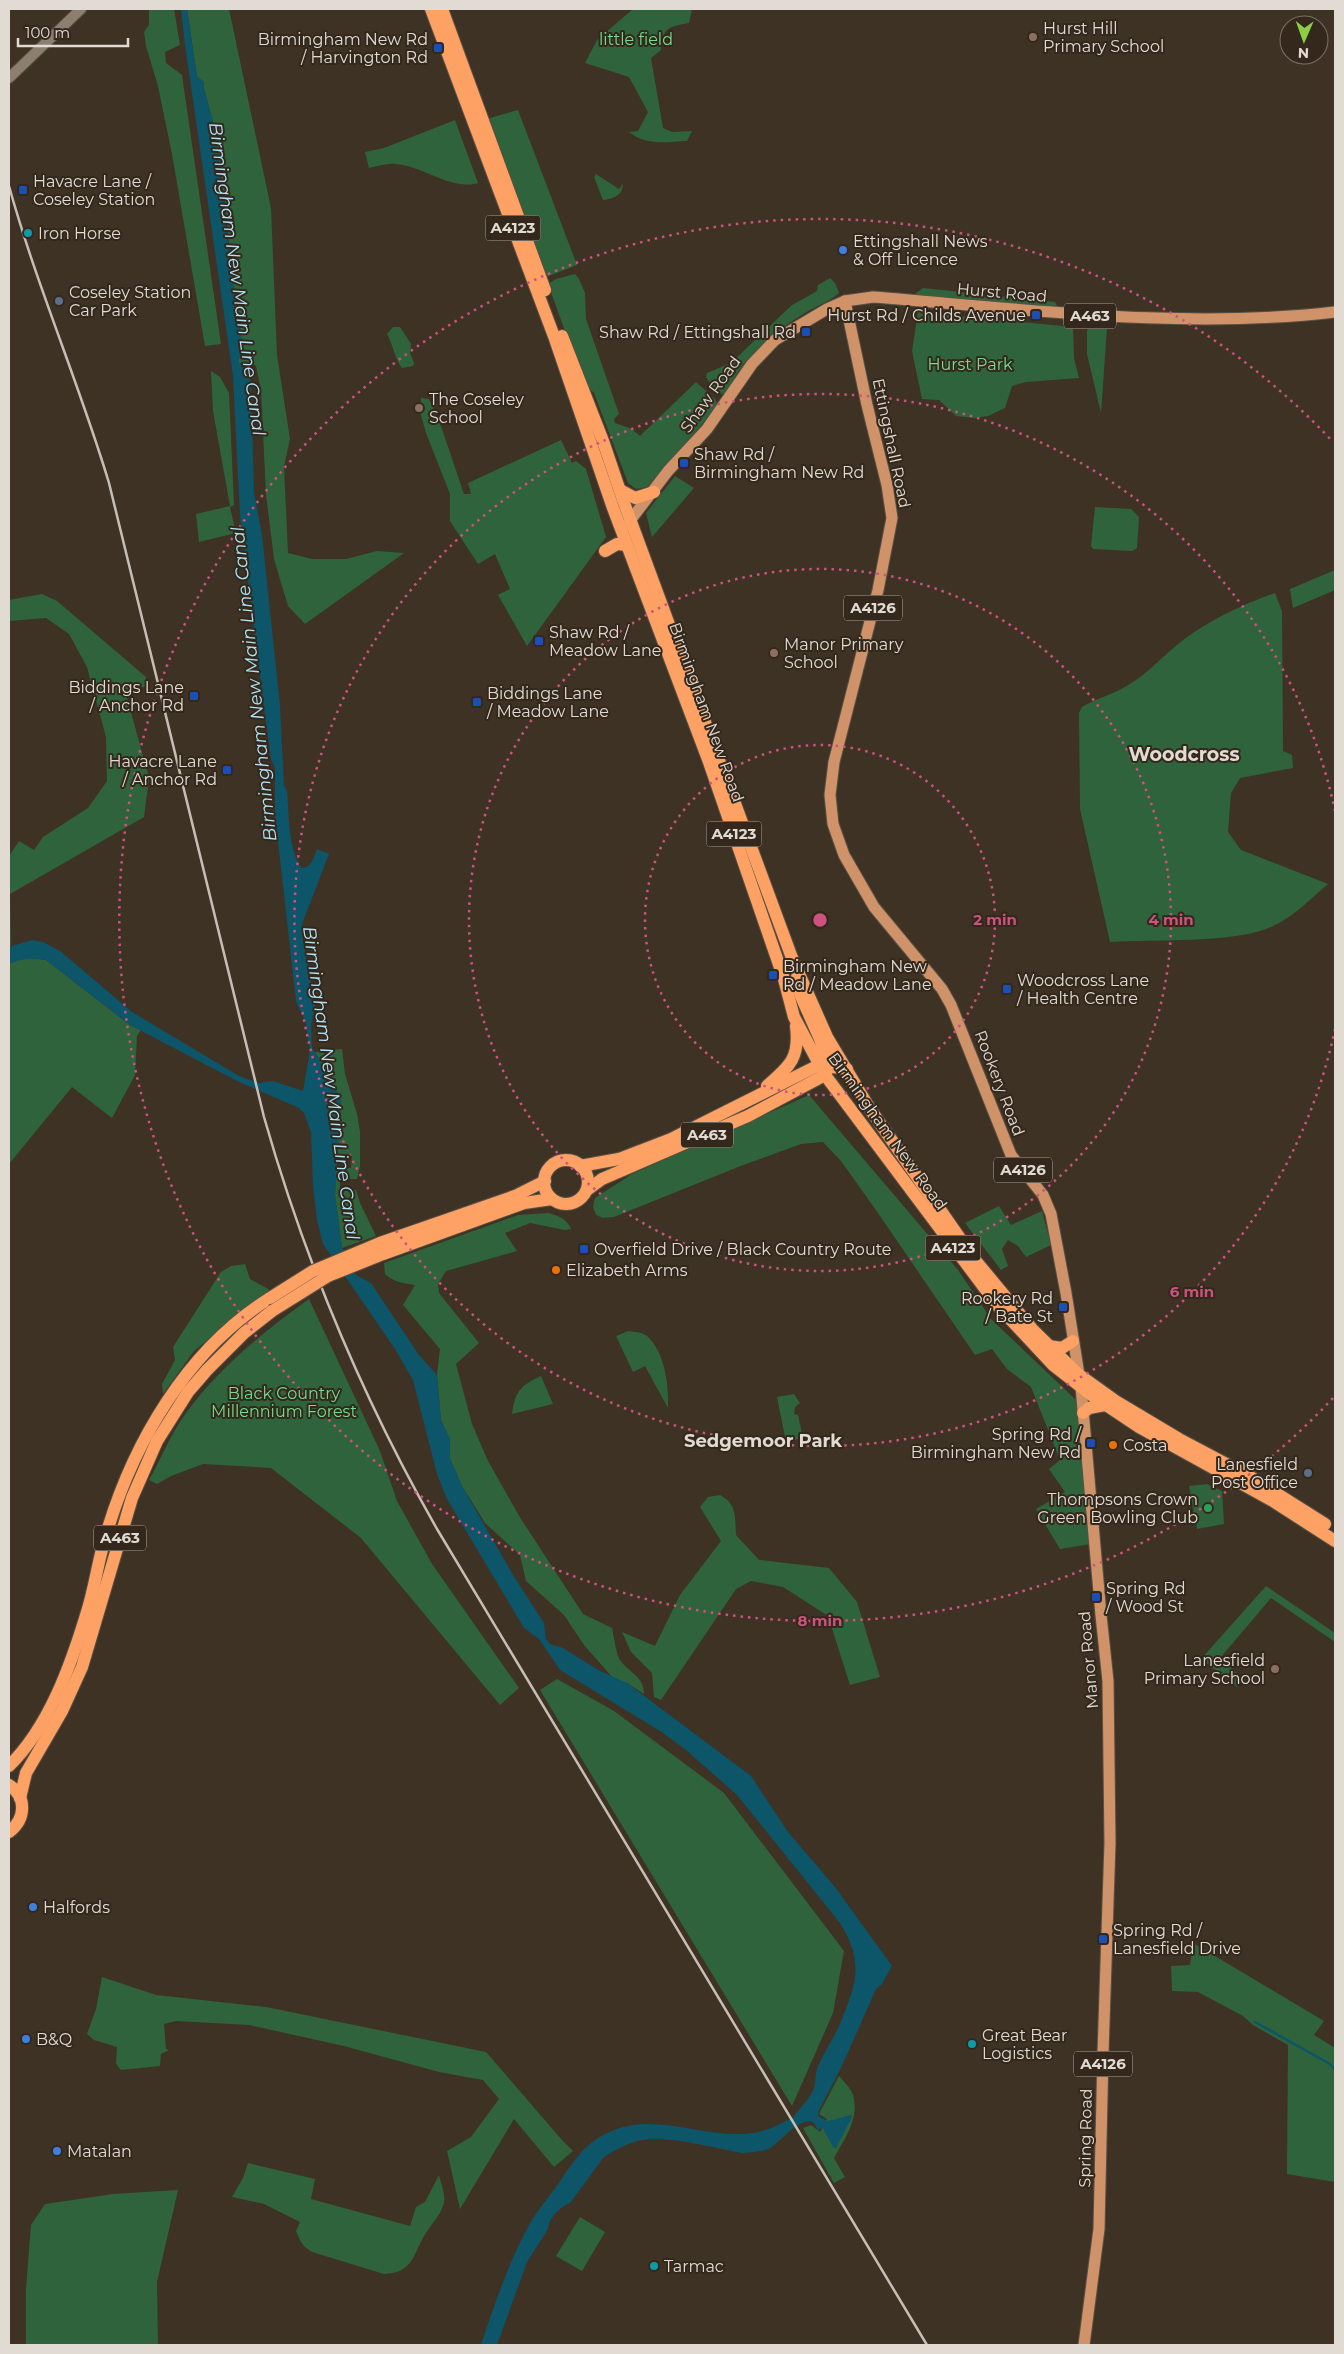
<svg xmlns="http://www.w3.org/2000/svg" width="1344" height="2354" font-family="Montserrat,sans-serif">
<rect width="100%" height="100%" fill="#3e3225"/>
<g fill="#2f633c">
<polygon points="149,9 174,9 180,45 165,52 166,63 182,75 221,344 205,346 172,154 158,86 146,46 144,32 149,25"/>
<polygon points="187,9 229,9 271,208 277,355 290,439 284,466 288,553 312,559 346,559 377,551 404,553 305,624 288,606 274,559 266,495 261,390 256,366 249,362 245,364 239,363 238,358 243,348 235,301 225,204 214,126 204,89 204,82 197,77"/>
<path d="M 633,9 L 692,9 L 689,23 C 668,27 663,27 661,50 L 651,58 L 663,128 L 672,132 L 692,131 L 687,141 C 666,142 647,146 629,132 L 638,131 L 648,112 L 629,77 L 585,63 L 597,40 Z"/>
<polygon points="518,110 577,265 544,278 483,120"/>
<path d="M 455,120 L 478,183 C 452,191 423,166 396,164 C 388,163 378,166 369,168 L 365,152 L 384,148 Z"/>
<path d="M 596,174 L 619,189 L 623,184 C 623,195 613,199 603,200 L 594,177 Z"/>
<polygon points="575,274 579,279 585,293 586,319 619,414 614,419 615,423 632,429 640,436 696,382 716,400 717,407 647,487 636,489 628,483 594,393 584,384 548,284 556,279"/>
<path d="M 830,278 L 835,283 L 839,293 C 829,302 816,306 805,313 C 773,332 742,358 726,393 L 720,394 L 714,389 L 706,377 L 707,373 L 731,363 L 792,305 L 817,291 L 818,285 Z"/>
<polygon points="923,288 1055,302 1060,312 911,297"/>
<polygon points="918,312 1073,327 1074,358 1079,378 1026,382 1012,386 1005,408 988,416 974,418 956,416 939,400 922,399 912,351"/>
<polygon points="1091,325 1107,328 1101,413 1087,354 1087,331"/>
<path d="M 393,327 L 400,327 L 411,344 L 410,353 L 414,363 L 413,366 L 402,368 C 395,360 393,344 387,334 Z"/>
<polygon points="211,371 220,377 229,393 234,505 230,507 236,533 199,542 196,514 230,506 213,411"/>
<polygon points="421,398 429,399 442,429 464,494 471,494 468,483 561,440 572,463 576,461 586,469 606,537 527,646 498,595 510,589 495,554 478,564 450,521 450,494 426,433 420,412"/>
<polygon points="675,476 694,488 652,537 646,513"/>
<polygon points="1095,507 1131,509 1139,517 1137,548 1132,551 1093,549 1091,546"/>
<polygon points="1335,570 1335,590 1293,608 1290,589"/>
<path d="M 1275,593 L 1282,611 L 1283,751 L 1292,755 L 1293,768 L 1240,778 L 1231,793 L 1228,832 L 1241,850 L 1328,884 C 1310,899 1295,916 1273,926 C 1237,944 1153,939 1110,942 L 1080,809 L 1079,713 L 1082,707 C 1099,697 1116,694 1133,682 C 1149,672 1162,657 1177,645 C 1205,622 1241,605 1275,593 Z"/>
<polygon points="42,594 57,601 146,677 145,687 134,687 126,690 126,694 149,778 144,817 10,894 11,946 9,947 9,856 19,841 34,850 43,837 88,808 107,781 106,737 87,667 69,634 46,618 9,621 9,600"/>
<polygon points="33,958 46,960 130,1025 141,1030 137,1036 135,1075 112,1118 72,1087 9,1164 9,964 20,959"/>
<polygon points="342,1049 345,1074 357,1114 360,1132 360,1166 357,1179 340,1179 340,1190 356,1190 360,1203 376,1236 342,1248 335,1195 336,1169 351,1168 352,1156 337,1154 341,1101 315,1052"/>
<polygon points="809,1095 958,1270 991,1319 1076,1400 1091,1544 1060,1549 1036,1509 1065,1492 1049,1469 1060,1460 1031,1387 1007,1369 992,1349 975,1355 878,1213 841,1161 823,1142 801,1144 738,1167 614,1217 603,1218 596,1215 593,1207 595,1198 632,1174"/>
<polygon points="999,1206 1011,1225 1042,1211 1051,1245 1026,1257 1018,1246 1008,1240 1002,1249 1008,1266 1001,1270 965,1223"/>
<path d="M 549,1213 C 559,1216 567,1219 571,1229 L 565,1230 L 530,1223 L 505,1233 L 517,1251 L 446,1271 L 438,1284 L 439,1293 L 479,1343 L 456,1364 L 472,1424 L 488,1461 L 521,1519 L 583,1614 L 612,1628 C 614,1637 615,1647 618,1656 C 624,1671 645,1675 644,1694 L 627,1683 L 613,1678 L 584,1645 L 564,1615 L 526,1581 L 520,1555 L 485,1523 L 462,1486 L 450,1459 L 441,1420 L 437,1375 L 440,1349 L 403,1305 L 415,1285 C 403,1283 393,1282 385,1274 L 384,1263 L 518,1215 Z"/>
<polygon points="245,1264 250,1279 270,1290 194,1351 163,1394 162,1384 175,1360 173,1347 221,1272 231,1266"/>
<path d="M 309,1299 L 380,1451 L 397,1501 L 432,1564 L 519,1688 L 500,1705 L 361,1538 L 271,1468 L 203,1464 L 171,1476 L 157,1484 L 149,1480 C 161,1459 171,1433 186,1413 C 220,1367 263,1332 309,1299 Z"/>
<path d="M 628,1331 C 635,1332 642,1332 647,1336 C 665,1352 669,1386 668,1408 L 645,1366 L 633,1372 L 616,1336 Z"/>
<path d="M 541,1376 L 553,1404 L 512,1414 C 515,1391 520,1386 541,1376 Z"/>
<polygon points="794,1394 800,1403 795,1407 794,1414 798,1415 803,1438 786,1442 777,1397"/>
<polygon points="1207,1484 1222,1491 1224,1524 1197,1529 1189,1486"/>
<path d="M 720,1495 C 737,1504 735,1517 736,1535 L 759,1560 L 829,1568 L 857,1602 L 880,1677 L 850,1685 L 828,1616 L 783,1587 L 751,1581 L 736,1589 L 661,1700 L 654,1697 L 652,1673 L 631,1652 L 622,1632 L 655,1646 L 680,1595 L 721,1541 L 700,1507 L 708,1497 Z"/>
<polygon points="1266,1586 1335,1633 1335,1642 1271,1598 1221,1657 1243,1680 1237,1687 1201,1659"/>
<polygon points="557,1679 614,1711 724,1793 844,1951 833,2013 792,2106 540,1690"/>
<polygon points="1193,1943 1324,2021 1314,2035 1335,2048 1335,2182 1287,2174 1288,2045 1253,2025 1243,2016 1198,1992 1172,1991 1171,1966 1190,1965"/>
<polygon points="102,1977 156,1995 266,2007 486,2052 562,2140 573,2151 554,2167 514,2119 460,2209 447,2151 471,2137 499,2099 483,2080 439,2072 344,2046 249,2025 176,2021 164,2024 166,2049 169,2050 161,2054 160,2066 121,2070 116,2064 117,2047 94,2040 87,2034 96,2009"/>
<path d="M 839,2076 C 843,2081 851,2088 853,2095 C 860,2118 845,2138 834,2158 L 845,2177 L 834,2183 L 803,2128 L 811,2125 L 820,2132 L 827,2119 L 819,2114 Z"/>
<path d="M 248,2163 L 315,2179 L 311,2199 L 410,2226 L 416,2207 L 425,2202 L 439,2175 C 441,2184 447,2197 443,2206 C 440,2215 431,2225 426,2233 C 413,2252 415,2273 384,2274 L 312,2252 C 303,2247 300,2241 296,2231 L 300,2222 L 264,2204 L 232,2197 L 243,2178 Z"/>
<polygon points="178,2190 157,2282 158,2345 26,2345 26,2288 31,2225 45,2204 113,2194"/>
<polygon points="580,2217 605,2232 582,2271 556,2256"/>
</g>
<path fill="#0d5569" d="M 181,9 L 187,9 L 197,77 L 204,82 L 204,89 L 214,126 L 235,301 L 243,348 L 243,356 L 239,358 L 239,363 L 245,364 L 251,384 L 254,492 L 262,535 L 280,706 L 284,786 L 287,791 C 289,812 288,852 302,868 C 312,867 314,857 317,849 L 329,854 L 302,924 L 302,935 L 315,1005 L 311,1025 L 312,1048 L 323,1065 L 326,1066 L 341,1101 L 335,1195 L 342,1248 L 356,1275 L 371,1283 L 419,1355 L 437,1375 L 441,1420 L 450,1439 L 450,1459 L 462,1486 L 513,1575 L 544,1623 L 546,1639 L 550,1644 L 563,1648 L 600,1671 L 627,1683 L 751,1776 L 788,1832 L 835,1887 L 892,1966 L 882,1984 L 876,1989 L 841,2068 L 818,2112 L 818,2116 L 828,2121 L 851,2115 L 852,2117 L 836,2148 L 833,2147 L 822,2127 L 818,2131 L 814,2123 L 810,2121 C 793,2123 784,2139 770,2148 C 763,2152 751,2152 743,2153 C 715,2148 668,2135 642,2140 C 627,2143 615,2150 603,2158 L 570,2203 C 561,2206 548,2219 548,2229 L 527,2262 L 497,2345 L 481,2345 C 494,2306 507,2266 527,2229 C 535,2213 548,2198 559,2183 C 570,2166 581,2149 598,2138 C 657,2100 719,2154 778,2125 C 783,2122 790,2120 794,2116 C 800,2108 811,2097 814,2088 C 816,2081 815,2073 818,2066 C 824,2052 833,2040 839,2026 C 856,1985 865,1963 840,1923 L 737,1795 L 686,1750 L 660,1731 L 560,1670 L 539,1639 L 524,1628 L 447,1499 L 437,1474 L 413,1380 L 395,1349 L 323,1244 L 317,1220 L 313,1186 L 311,1132 L 304,1113 L 299,1108 L 239,1082 L 130,1025 L 46,960 C 32,958 22,958 9,964 L 9,947 L 32,940 L 43,942 L 60,951 L 132,1012 L 239,1076 L 259,1083 L 273,1081 L 303,1091 L 310,1051 L 306,1023 L 296,1001 L 275,815 L 275,768 L 271,759 L 265,715 L 240,516 L 233,376 L 185,45 Z"/>
<g fill="none" stroke-linecap="round" stroke-linejoin="round">
<polyline stroke="#0d5569" stroke-width="2.5" points="1255,2022 1330,2064 1335,2070"/>
<g stroke="#595044" stroke-width="12">
<polyline id="secondary" points="9,78 81,9"/>
</g>
<g stroke="#595044" stroke-width="13">
<g id="primary">
<polyline points="845,301 867,405 887,485 892,518 878,590 834,762 830,795 833,824 844,855 874,907 942,989 951,1005 1011,1155 1043,1195 1051,1214 1066,1293 1081,1387 1101,1615 1108,1681 1110,1843 1103,2053 1099,2229 1084,2345"/>
<path d="M 626,526 L 668,471 L 707,429 L 752,364 L 775,340 L 827,309 L 845,301 L 873,297 C 1027,309 1181,330 1335,312"/>
</g>
</g>
<g stroke="#595044" stroke-width="14">
<g id="highway">
<polyline points="431,9 555,339 613,508 709,762 784,979 794,1017 825,1075 998,1306 1053,1365 1094,1397 1139,1427 1273,1501 1335,1541"/>
<polyline points="442,9 545,290"/>
<polyline points="562,336 603,441 623,500 792,958 827,1037 870,1109 975,1260 1033,1330 1078,1374 1117,1402 1179,1439 1249,1476 1325,1524"/>
<polyline points="620,490 635,498 654,492"/>
<polyline points="605,551 617,544 627,545"/>
<polyline points="797,977 800,994 820,1039 829,1066 826,1073"/>
<path d="M 767,1086 C 790,1066 800,1058 796,1026"/>
<circle cx="566" cy="1182" r="22"/>
<polyline points="580,1166 619,1159 671,1139 819,1065 847,1069"/>
<polyline points="587,1190 602,1179 748,1116 825,1075"/>
<polyline points="380,1243 515,1196 545,1181"/>
<polyline points="383,1254 524,1203 552,1199"/>
<polyline points="1048,1346 1062,1348 1073,1341"/>
<polyline points="1083,1413 1089,1408 1105,1405"/>
<path d="M 9,1766 C 49,1727 71,1665 87,1612 C 95,1587 98,1560 106,1535 C 133,1443 187,1350 270,1298"/>
<path d="M 9,1785 C 27,1797 26,1819 9,1832"/>
<polyline points="20,1798 26,1773 62,1711 82,1667 132,1498 157,1441 188,1392 207,1370 244,1333 272,1311"/>
</g>
</g>
<use href="#secondary" stroke="#8c7f70" stroke-width="10"/>
<use href="#primary" stroke="#d09369" stroke-width="11"/>
<use href="#highway" stroke="#fea164" stroke-width="12"/>
<path stroke="#c6beb6" stroke-width="2.5" d="M 9,186 C 37,287 79,383 109,483 L 264,1117 C 305,1261 363,1399 437,1529 L 927,2345"/>
<g stroke="#595044" stroke-width="14" stroke-linecap="butt">
<g id="highway-bridge">
<polyline points="270,1298 313,1271 380,1243"/>
<polyline points="272,1311 328,1276 383,1254"/>
</g>
</g>
<use href="#highway-bridge" stroke="#fea164" stroke-width="12"/>
</g>
<g fill="none" stroke="#cc527f" stroke-width="2.5" stroke-dasharray="2.5 5">
<circle cx="820" cy="920" r="175"/>
<circle cx="820" cy="920" r="351"/>
<path d="M1335 1029A526 526 0 1 1 1335 811"/>
<path d="M1333 1398A701 701 0 1 1 1333 442"/>
</g>
<g fill="#8d6e63" stroke="#33281b" stroke-width="2">
<circle cx="1033" cy="37" r="5"/>
<circle cx="419" cy="408" r="5"/>
<circle cx="774" cy="653" r="5"/>
<circle cx="1275" cy="1669" r="5"/>
</g>
<g fill="#1a4fb4" stroke="#33281b" stroke-width="2">
<rect x="433" y="43" width="10" height="10" rx="2.5"/>
<rect x="18" y="185" width="10" height="10" rx="2.5"/>
<rect x="1031" y="310" width="10" height="10" rx="2.5"/>
<rect x="801" y="327" width="10" height="10" rx="2.5"/>
<rect x="679" y="458" width="10" height="10" rx="2.5"/>
<rect x="534" y="636" width="10" height="10" rx="2.5"/>
<rect x="189" y="691" width="10" height="10" rx="2.5"/>
<rect x="472" y="697" width="10" height="10" rx="2.5"/>
<rect x="222" y="765" width="10" height="10" rx="2.5"/>
<rect x="768" y="970" width="10" height="10" rx="2.5"/>
<rect x="1002" y="984" width="10" height="10" rx="2.5"/>
<rect x="579" y="1244" width="10" height="10" rx="2.5"/>
<rect x="1058" y="1302" width="10" height="10" rx="2.5"/>
<rect x="1086" y="1438" width="10" height="10" rx="2.5"/>
<rect x="1091" y="1592" width="10" height="10" rx="2.5"/>
<rect x="1098" y="1934" width="10" height="10" rx="2.5"/>
</g>
<g fill="#0f9aa8" stroke="#33281b" stroke-width="2">
<circle cx="28" cy="233" r="5"/>
<circle cx="972" cy="2044" r="5"/>
<circle cx="654" cy="2266" r="5"/>
</g>
<g fill="#3f7fe0" stroke="#33281b" stroke-width="2">
<circle cx="843" cy="250" r="5"/>
<circle cx="33" cy="1907" r="5"/>
<circle cx="26" cy="2039" r="5"/>
<circle cx="57" cy="2151" r="5"/>
</g>
<g fill="#5c6f8a" stroke="#33281b" stroke-width="2">
<circle cx="59" cy="301" r="5"/>
<circle cx="1308" cy="1473" r="5"/>
</g>
<g fill="#e8710a" stroke="#33281b" stroke-width="2">
<circle cx="556" cy="1270" r="5"/>
<circle cx="1113" cy="1445" r="5"/>
</g>
<circle fill="#2e9e5b" stroke="#33281b" stroke-width="2" cx="1208" cy="1508" r="5"/>
<g text-anchor="middle" stroke-width="4" stroke-linejoin="round" paint-order="stroke">
<g fill="#33281b" stroke="#aea59c" stroke-width="1">
<rect x="485.5" y="215.5" width="55" height="25" rx="4"/>
<rect x="1064" y="303.5" width="52" height="25" rx="4"/>
<rect x="844" y="595.5" width="58" height="25" rx="4"/>
<rect x="706.5" y="821.5" width="55" height="25" rx="4"/>
<rect x="681" y="1122.5" width="52" height="25" rx="4"/>
<rect x="994" y="1157.5" width="58" height="25" rx="4"/>
<rect x="925.5" y="1235.5" width="55" height="25" rx="4"/>
<rect x="94" y="1525.5" width="52" height="25" rx="4"/>
<rect x="1074" y="2051.5" width="58" height="25" rx="4"/>
</g>
<g font-size="15" font-weight="bold" fill="#e2dbd3">
<text x="513" y="233">A4123</text>
<text x="1090" y="321">A463</text>
<text x="873" y="613">A4126</text>
<text x="734" y="839">A4123</text>
<text x="707" y="1140">A463</text>
<text x="1023" y="1175">A4126</text>
<text x="953" y="1253">A4123</text>
<text x="120" y="1543">A463</text>
<text x="1103" y="2069">A4126</text>
</g>
<g font-size="16" fill="#e2dbd3" stroke="#33281b" text-anchor="start">
<text x="1043" y="34">Hurst Hill<tspan x="1043" dy="18">Primary School</tspan></text>
<text x="428" y="45" text-anchor="end">Birmingham New Rd<tspan x="428" dy="18">/ Harvington Rd</tspan></text>
<text x="33" y="187">Havacre Lane /<tspan x="33" dy="18">Coseley Station</tspan></text>
<text x="38" y="239">Iron Horse</text>
<text x="853" y="247">Ettingshall News<tspan x="853" dy="18">&amp; Off Licence</tspan></text>
<text x="69" y="298">Coseley Station<tspan x="69" dy="18">Car Park</tspan></text>
<text x="1026" y="321" text-anchor="end">Hurst Rd / Childs Avenue</text>
<text x="796" y="338" text-anchor="end">Shaw Rd / Ettingshall Rd</text>
<text x="429" y="405">The Coseley<tspan x="429" dy="18">School</tspan></text>
<text x="694" y="460">Shaw Rd /<tspan x="694" dy="18">Birmingham New Rd</tspan></text>
<text x="549" y="638">Shaw Rd /<tspan x="549" dy="18">Meadow Lane</tspan></text>
<text x="784" y="650">Manor Primary<tspan x="784" dy="18">School</tspan></text>
<text x="184" y="693" text-anchor="end">Biddings Lane<tspan x="184" dy="18">/ Anchor Rd</tspan></text>
<text x="487" y="699">Biddings Lane<tspan x="487" dy="18">/ Meadow Lane</tspan></text>
<text x="217" y="767" text-anchor="end">Havacre Lane<tspan x="217" dy="18">/ Anchor Rd</tspan></text>
<text x="783" y="972">Birmingham New<tspan x="783" dy="18">Rd / Meadow Lane</tspan></text>
<text x="1017" y="986">Woodcross Lane<tspan x="1017" dy="18">/ Health Centre</tspan></text>
<text x="594" y="1255">Overfield Drive / Black Country Route</text>
<text x="566" y="1276">Elizabeth Arms</text>
<text x="1053" y="1304" text-anchor="end">Rookery Rd<tspan x="1053" dy="18">/ Bate St</tspan></text>
<text x="1081" y="1440" text-anchor="end">Spring Rd /<tspan x="1081" dy="18">Birmingham New Rd</tspan></text>
<text x="1123" y="1451">Costa</text>
<text x="1298" y="1470" text-anchor="end">Lanesfield<tspan x="1298" dy="18">Post Office</tspan></text>
<text x="1198" y="1505" text-anchor="end">Thompsons Crown<tspan x="1198" dy="18">Green Bowling Club</tspan></text>
<text x="1106" y="1594">Spring Rd<tspan x="1106" dy="18">/ Wood St</tspan></text>
<text x="1265" y="1666" text-anchor="end">Lanesfield<tspan x="1265" dy="18">Primary School</tspan></text>
<text x="43" y="1913">Halfords</text>
<text x="1113" y="1936">Spring Rd /<tspan x="1113" dy="18">Lanesfield Drive</tspan></text>
<text x="982" y="2041">Great Bear<tspan x="982" dy="18">Logistics</tspan></text>
<text x="36" y="2045">B&amp;Q</text>
<text x="67" y="2157">Matalan</text>
<text x="664" y="2272">Tarmac</text>
</g>
<g font-size="16" fill="#73df8e" stroke="#33281b">
<text x="636" y="45">little field</text>
<text x="970" y="370">Hurst Park</text>
<text x="284" y="1399">Black Country<tspan x="284" dy="18">Millennium Forest</tspan></text>
</g>
<g font-size="16" fill="#e2dbd3" stroke="#33281b">
<text transform="translate(1002 292) rotate(5)" y="6">Hurst Road</text>
<text transform="translate(710 394) rotate(-54)" y="6">Shaw Road</text>
<text transform="translate(892 443) rotate(78)" y="6">Ettingshall Road</text>
<text transform="translate(707 712) rotate(70)" y="6">Birmingham New Road</text>
<text transform="translate(1000 1083) rotate(69)" y="6">Rookery Road</text>
<text transform="translate(888 1131) rotate(54)" y="6">Birmingham New Road</text>
<text transform="translate(1088 1660) rotate(-95)" y="6">Manor Road</text>
<text transform="translate(1085 2138) rotate(-89)" y="6">Spring Road</text>
</g>
<g font-size="18" font-style="italic" fill="#afe4f8" stroke="#33281b">
<text transform="translate(237 279) rotate(82)" y="6">Birmingham New Main Line Canal</text>
<text transform="translate(254 684) rotate(-96)" y="6">Birmingham New Main Line Canal</text>
<text transform="translate(331 1083) rotate(82)" y="6">Birmingham New Main Line Canal</text>
</g>
<g font-size="18" font-weight="bold" fill="#e2dbd3" stroke="#33281b">
<text x="763" y="1447">Sedgemoor Park</text>
</g>
<g font-size="19" font-weight="bold" fill="#e2dbd3" stroke="#33281b">
<text x="1184" y="761">Woodcross</text>
</g>
</g>
<circle cx="820" cy="920" r="8" fill="#cc527f" stroke="#33281b" stroke-width="2.5"/>
<g font-size="15" text-anchor="middle" font-weight="bold" fill="#cc527f" stroke="#33281b" stroke-width="4" stroke-linejoin="round" paint-order="stroke">
<text x="995" y="925">2 min</text>
<text x="1171" y="925">4 min</text>
<text x="1192" y="1297">6 min</text>
<text x="820" y="1626">8 min</text>
</g>
<rect width="1344" height="2354" fill="none" stroke="#e2dbd3" stroke-width="20"/>
<g transform="translate(1304 40) rotate(182)"><circle r="24" fill="#33281b" stroke="#797065"/>
<path d="M0-4L9 19L0 12L-9 19Z" fill="#8bce46"/>
<text y="-8" font-size="14" font-weight="bold" text-anchor="middle" fill="#e2dbd3">N</text>
</g>
<path d="M18 38v8h110v-8" fill="none" stroke="#e2dbd3" stroke-width="2.5"/>
<text x="25" y="38" font-size="15" fill="#e2dbd3" stroke="#33281b" stroke-width="4" paint-order="stroke">100 m</text>
</svg>
